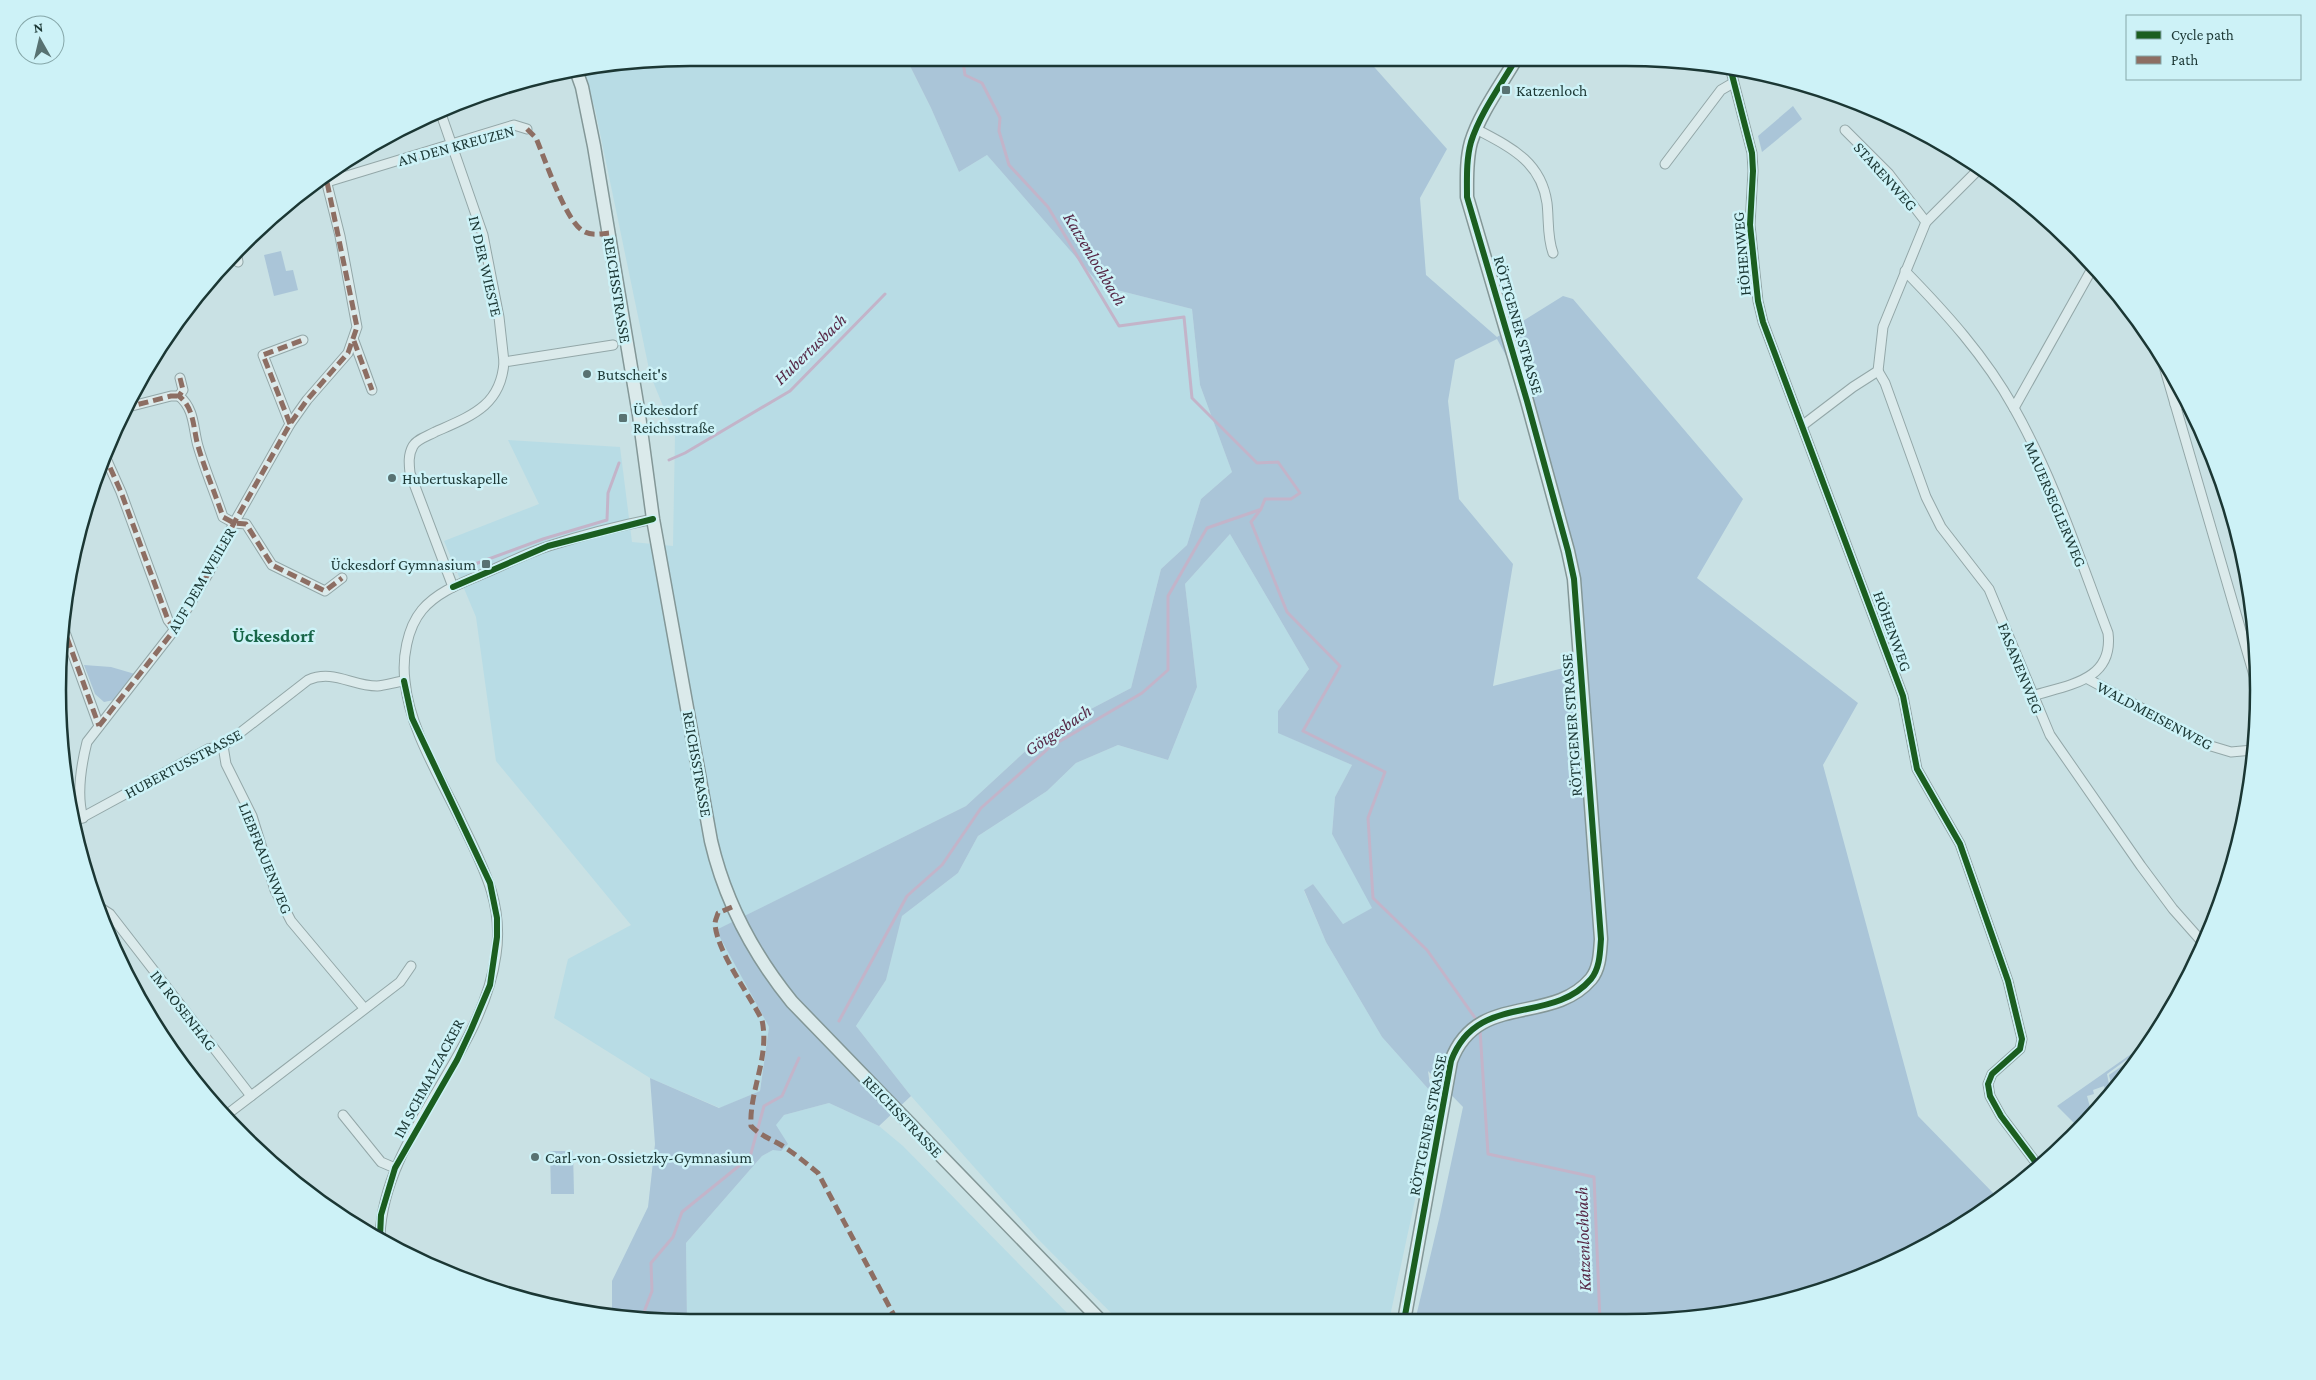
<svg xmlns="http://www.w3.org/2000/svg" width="2316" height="1380" font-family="'Crimson Pro',serif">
<rect width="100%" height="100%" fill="#c9e1e4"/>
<g fill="#b8dce5">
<polygon points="908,62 931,108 959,172 987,155 1101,286 1192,309 1200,385 1232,472 1201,499 1187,545 1161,569 1131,688 1045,733 966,806 717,930 769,1027 760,1091 720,1108 650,1078 554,1018 568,959 631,925 496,761 476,617 444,541 539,504 508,440 620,447 632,542 673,546 675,436 650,374 595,109 582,69 607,63"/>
<polygon points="1230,534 1309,669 1278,711 1279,733 1352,765 1335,797 1332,834 1373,908 1343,924 1313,884 1304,891 1326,942 1382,1037 1431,1092 1433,1106 1421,1172 1389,1321 1119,1321 1038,1239 911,1096 856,1026 886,980 902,916 958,873 978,836 1047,791 1076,763 1118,745 1168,760 1197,687 1185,584"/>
<polygon points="829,1103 879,1126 903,1146 1075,1321 687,1321 686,1243 762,1156 773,1150 776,1124 784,1115"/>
</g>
<g fill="#aac5d8" fill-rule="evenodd">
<path d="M 1368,60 L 1447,149 L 1420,198 L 1426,275 L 1497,337 L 1563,296 L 1573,299 L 1743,499 L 1697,578 L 1858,703 L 1823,765 L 1918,1116 L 1998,1198 L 1942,1238 L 1790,1301 L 1668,1321 L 1415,1321 L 1440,1215 L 1463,1107 L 1428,1071 L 1431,1092 L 1382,1037 L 1326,942 L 1304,890 L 1313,884 L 1343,924 L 1372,908 L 1332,834 L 1335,797 L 1352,765 L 1278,733 L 1278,711 L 1309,669 L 1230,534 L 1185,584 L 1197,687 L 1168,760 L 1118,745 L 1076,763 L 1047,791 L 978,836 L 958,873 L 902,916 L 886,980 L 856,1026 L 911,1096 L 879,1126 L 829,1103 L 784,1115 L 776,1125 L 788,1144 L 781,1151 L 773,1150 L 762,1156 L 686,1243 L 687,1321 L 648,1321 L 612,1314 L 612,1281 L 648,1207 L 655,1144 L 650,1078 L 719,1108 L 760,1091 L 769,1027 L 716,930 L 966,806 L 1045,733 L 1131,688 L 1161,569 L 1187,545 L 1201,499 L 1232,472 L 1200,385 L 1192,309 L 1101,286 L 987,155 L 959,172 L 931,108 L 908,62 ZM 1497,339 L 1527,394 L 1577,573 L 1583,663 L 1493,686 L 1513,564 L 1459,499 L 1448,401 L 1455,360 Z"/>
<polygon points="1793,106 1802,119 1762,152 1758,136"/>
<polygon points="281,251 286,271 293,270 298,290 274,296 264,255"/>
<polygon points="84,665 111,667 135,674 114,700 104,702 95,694"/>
<polygon points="2154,1038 2152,1041 2107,1074 2110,1089 2106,1094 2104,1086 2093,1090 2094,1094 2087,1096 2091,1111 2077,1126 2057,1106"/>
<polygon points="2135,1057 2135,1060 2112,1087 2109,1075"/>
<polygon points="550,1151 573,1151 574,1194 551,1194"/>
</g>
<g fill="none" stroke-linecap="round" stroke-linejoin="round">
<g stroke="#c3b4c9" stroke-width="3">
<polyline points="963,62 965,75 982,83 1000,118 999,131 1009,165 1048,207 1119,326 1184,317 1192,398 1257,463 1278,462 1300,493 1291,499 1265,499 1261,509 1251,522 1287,612 1340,666 1303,731 1385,772 1368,818 1373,898 1427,950 1478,1022"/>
<polyline points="669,460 685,453 790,391 885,294"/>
<polyline points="456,571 543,539 607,520 608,493 619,463"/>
<polyline points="839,1021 907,896 942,865 981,808 1050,747 1142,693 1168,670 1168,596 1207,528 1259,510"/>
<polyline points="1480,1030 1488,1154 1594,1177 1600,1321"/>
<polyline points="641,1320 652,1291 651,1263 673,1237 682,1212 750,1157 764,1106 782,1096 799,1058"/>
</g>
<g stroke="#93a7a8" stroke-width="11">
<g id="street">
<polyline points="1731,71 1752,153 1753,171 1750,225 1758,301 1763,322 1903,696 1917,769 1960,844 2008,981 2022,1039 2020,1049 1992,1074 1988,1084 1990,1096 2001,1116 2040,1168"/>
<polyline points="440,111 483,235 499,317 504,362"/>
<path d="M 1476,129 C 1510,147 1541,161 1547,203 C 1549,220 1547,237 1553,253"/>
<polyline points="1845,130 1889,174 1926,222"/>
<polyline points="1665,164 1721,90 1733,83"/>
<polyline points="327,182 514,125 527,129"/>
<polyline points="237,257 238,262"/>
<path d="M 1905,271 C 1946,313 1985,356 2014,408 C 2054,479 2079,557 2108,633 C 2114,681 2067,685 2032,696"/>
<polyline points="354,341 372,390"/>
<polyline points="2161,356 2258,689"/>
<polyline points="1878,371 1885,383 1926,497 1941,527 1989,589 2050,735 2141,866 2173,909 2204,944"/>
<polyline points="1878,371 1883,327 1926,222 1981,167"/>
<path d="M 180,378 L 183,390 L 179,396 C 195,409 193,429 198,446 C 205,470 215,493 223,517 L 234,523 L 246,524 L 272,565 L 325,591 L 342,578"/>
<polyline points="2175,404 2187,405"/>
<polyline points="124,408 171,396 179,396"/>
<polyline points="2014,408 2093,267"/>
<polyline points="290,424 263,355 303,340"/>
<polyline points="1803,425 1853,387 1878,371"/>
<polyline points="104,454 121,492 168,620 175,629"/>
<path d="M 453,587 L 410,473 C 409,464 408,455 413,446 C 417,439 428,436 435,432 C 471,416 501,406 504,362 L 613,345"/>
<polyline points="62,624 99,726"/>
<polyline points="2088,679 2211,746 2231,752 2253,750"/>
<polyline points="223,746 226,764 252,816 275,890 291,921 364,1008"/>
<path d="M 83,818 C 76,794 81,766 87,742 L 175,629 L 208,574 L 234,523 L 290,424 L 307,400 L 348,353 L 357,327 L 340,236 L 325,176"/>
<path d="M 72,823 L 208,749 L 223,746 L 308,680 C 333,669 352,686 377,686 C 386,685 396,682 404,681"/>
<polyline points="96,905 110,914 251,1096"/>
<polyline points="343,1115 381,1162 395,1168"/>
<polyline points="225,1116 400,982 411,966"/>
<path d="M 380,1236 C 384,1135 482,1057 496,955 C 504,902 482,865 460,819 C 440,777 409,728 405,681 C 402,659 407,628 422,610 C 438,591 462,583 485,573 C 506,564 527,553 549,546 C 583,535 618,526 653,519"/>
</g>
</g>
<g stroke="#839797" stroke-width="15">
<g id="secondary">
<path d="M 576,70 L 582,87 L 594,146 L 639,415 L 653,519 L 711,841 C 725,901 753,954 792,1002 L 1101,1321"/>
<path d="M 1404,1321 L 1451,1061 C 1477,991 1551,1026 1591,979 C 1600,968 1600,952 1601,939 L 1574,579 L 1568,551 L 1527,401 L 1467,197 C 1467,179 1466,160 1471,142 C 1480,113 1501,85 1516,59"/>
</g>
</g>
<use href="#street" stroke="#dbeaeb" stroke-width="9"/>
<use href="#secondary" stroke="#dbeaeb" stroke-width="12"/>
<g stroke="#8d6e63" stroke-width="5" stroke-dasharray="10 5" stroke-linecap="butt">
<path d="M 527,129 L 536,138 C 545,159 565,220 583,231 C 591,236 600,234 609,233"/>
<polyline points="354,341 372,390"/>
<path d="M 180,378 L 183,390 L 179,396 C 195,409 193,429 198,446 C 205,470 215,493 223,517 L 234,523 L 246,524 L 272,565 L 325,591 L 342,578"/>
<polyline points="124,408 171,396 179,396"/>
<polyline points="290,424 263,355 303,340"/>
<polyline points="104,454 121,492 168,620 175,629"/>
<polyline points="62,624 99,726"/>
<polyline points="99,726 175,629 208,574 234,523 290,424 307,400 348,353 357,327 327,182"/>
<path d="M 732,907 L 718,913 C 717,917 715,920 715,924 C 717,952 749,994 762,1020 C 770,1057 749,1091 751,1126 C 761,1136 769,1138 781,1145 C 794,1153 806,1163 818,1173 L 897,1321"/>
</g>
<g stroke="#cdf2f7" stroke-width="9">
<g id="cycleway">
<polyline points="1731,71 1752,153 1753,171 1750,225 1758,301 1763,322 1903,696 1917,769 1960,844 2008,981 2022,1039 2020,1049 1992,1074 1988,1084 1990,1096 2001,1116 2040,1168"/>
<polyline points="453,587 548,546 653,519"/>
<polyline points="380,1236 381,1215 395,1168 457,1060 471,1030 490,985 497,937 497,918 490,883 412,718 404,681"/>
<path d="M 1404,1321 L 1451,1061 C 1477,991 1551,1026 1591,979 C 1600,968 1600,952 1601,939 L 1574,579 L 1568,551 L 1527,401 L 1467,197 C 1467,179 1466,160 1471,142 C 1480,113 1501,85 1516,59"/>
</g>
</g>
<use href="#cycleway" stroke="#1b5e20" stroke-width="6"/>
</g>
<g fill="#587272" stroke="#cdf2f7" stroke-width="2">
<rect x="1501" y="85" width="10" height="10" rx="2.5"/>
<circle cx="587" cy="374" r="5"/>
<rect x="618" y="413" width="10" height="10" rx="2.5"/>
<circle cx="392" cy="478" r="5"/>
<rect x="481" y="559" width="10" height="10" rx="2.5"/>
<circle cx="535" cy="1157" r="5"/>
</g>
<g text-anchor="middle" stroke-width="5" stroke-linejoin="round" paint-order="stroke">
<g font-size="16" fill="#1b3734" stroke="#cdf2f7" text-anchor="start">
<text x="1516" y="96">Katzenloch</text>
<text x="597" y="380">Butscheit's</text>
<text x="633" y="415">Ückesdorf<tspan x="633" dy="18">Reichsstraße</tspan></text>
<text x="402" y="484">Hubertuskapelle</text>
<text x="476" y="570" text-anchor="end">Ückesdorf Gymnasium</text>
<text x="545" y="1163">Carl-von-Ossietzky-Gymnasium</text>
</g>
<g font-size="16" fill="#1b3734" stroke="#cdf2f7">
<text transform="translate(456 145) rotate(-15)" y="6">AN DEN KREUZEN</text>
<text transform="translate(1886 176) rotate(48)" y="6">STARENWEG</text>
<text transform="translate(1741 254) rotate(-95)" y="6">HÖHENWEG</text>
<text transform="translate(486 266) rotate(77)" y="6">IN DER WIESTE</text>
<text transform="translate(618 290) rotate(81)" y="6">REICHSSTRASSE</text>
<text transform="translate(1519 325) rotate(74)" y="6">RÖTTGENER STRASSE</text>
<text transform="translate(2056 504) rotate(67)" y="6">MAUERSEGLERWEG</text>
<text transform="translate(201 580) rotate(-60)" y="6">AUF DEM WEILER</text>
<text transform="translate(1893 631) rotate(70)" y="6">HÖHENWEG</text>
<text transform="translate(2021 668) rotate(68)" y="6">FASANENWEG</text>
<text transform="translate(2155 715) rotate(28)" y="6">WALDMEISENWEG</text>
<text transform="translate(1571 725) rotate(-94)" y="6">RÖTTGENER STRASSE</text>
<text transform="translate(183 763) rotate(-28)" y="6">HUBERTUSSTRASSE</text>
<text transform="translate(698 764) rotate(80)" y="6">REICHSSTRASSE</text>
<text transform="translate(266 858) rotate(68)" y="6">LIEBFRAUENWEG</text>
<text transform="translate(184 1010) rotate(52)" y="6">IM ROSENHAG</text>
<text transform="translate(428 1078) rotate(-62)" y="6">IM SCHMALZACKER</text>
<text transform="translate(903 1116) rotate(46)" y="6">REICHSSTRASSE</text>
<text transform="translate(1427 1125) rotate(-79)" y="6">RÖTTGENER STRASSE</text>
</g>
<g font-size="18" font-style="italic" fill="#572947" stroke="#cdf2f7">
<text transform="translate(1095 259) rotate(59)" y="6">Katzenlochbach</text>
<text transform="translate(810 349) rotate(-44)" y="6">Hubertusbach</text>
<text transform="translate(1058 730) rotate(-34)" y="6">Götgesbach</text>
<text transform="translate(1583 1239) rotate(-92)" y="6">Katzenlochbach</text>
</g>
<g font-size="19" font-weight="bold" fill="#186548" stroke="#cdf2f7">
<text x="273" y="642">Ückesdorf</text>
</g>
</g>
<path d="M0 0H2316V1380H0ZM690 66H1626A624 624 0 0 1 2250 690V690A624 624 0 0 1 1626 1314H690A624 624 0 0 1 66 690V690A624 624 0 0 1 690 66Z" fill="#cdf2f7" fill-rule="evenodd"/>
<path fill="none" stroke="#1b3734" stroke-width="2.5" d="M690 66H1626A624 624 0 0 1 2250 690V690A624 624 0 0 1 1626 1314H690A624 624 0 0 1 66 690V690A624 624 0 0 1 690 66Z"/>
<rect x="2126" y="15" width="175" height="65" fill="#cdf2f7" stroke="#86a7a9"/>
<rect x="2136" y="31" width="25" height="8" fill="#1b5e20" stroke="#86a7a9"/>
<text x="2171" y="40" font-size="15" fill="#1b3734">Cycle path</text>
<rect x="2136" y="56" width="25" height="8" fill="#8d6e63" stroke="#86a7a9"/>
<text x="2171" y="65" font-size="15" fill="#1b3734">Path</text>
<g transform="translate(40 40) rotate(352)"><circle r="24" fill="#cdf2f7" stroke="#86a7a9"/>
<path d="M0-4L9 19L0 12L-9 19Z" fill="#587272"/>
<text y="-8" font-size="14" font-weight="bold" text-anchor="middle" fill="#1b3734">N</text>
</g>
</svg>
